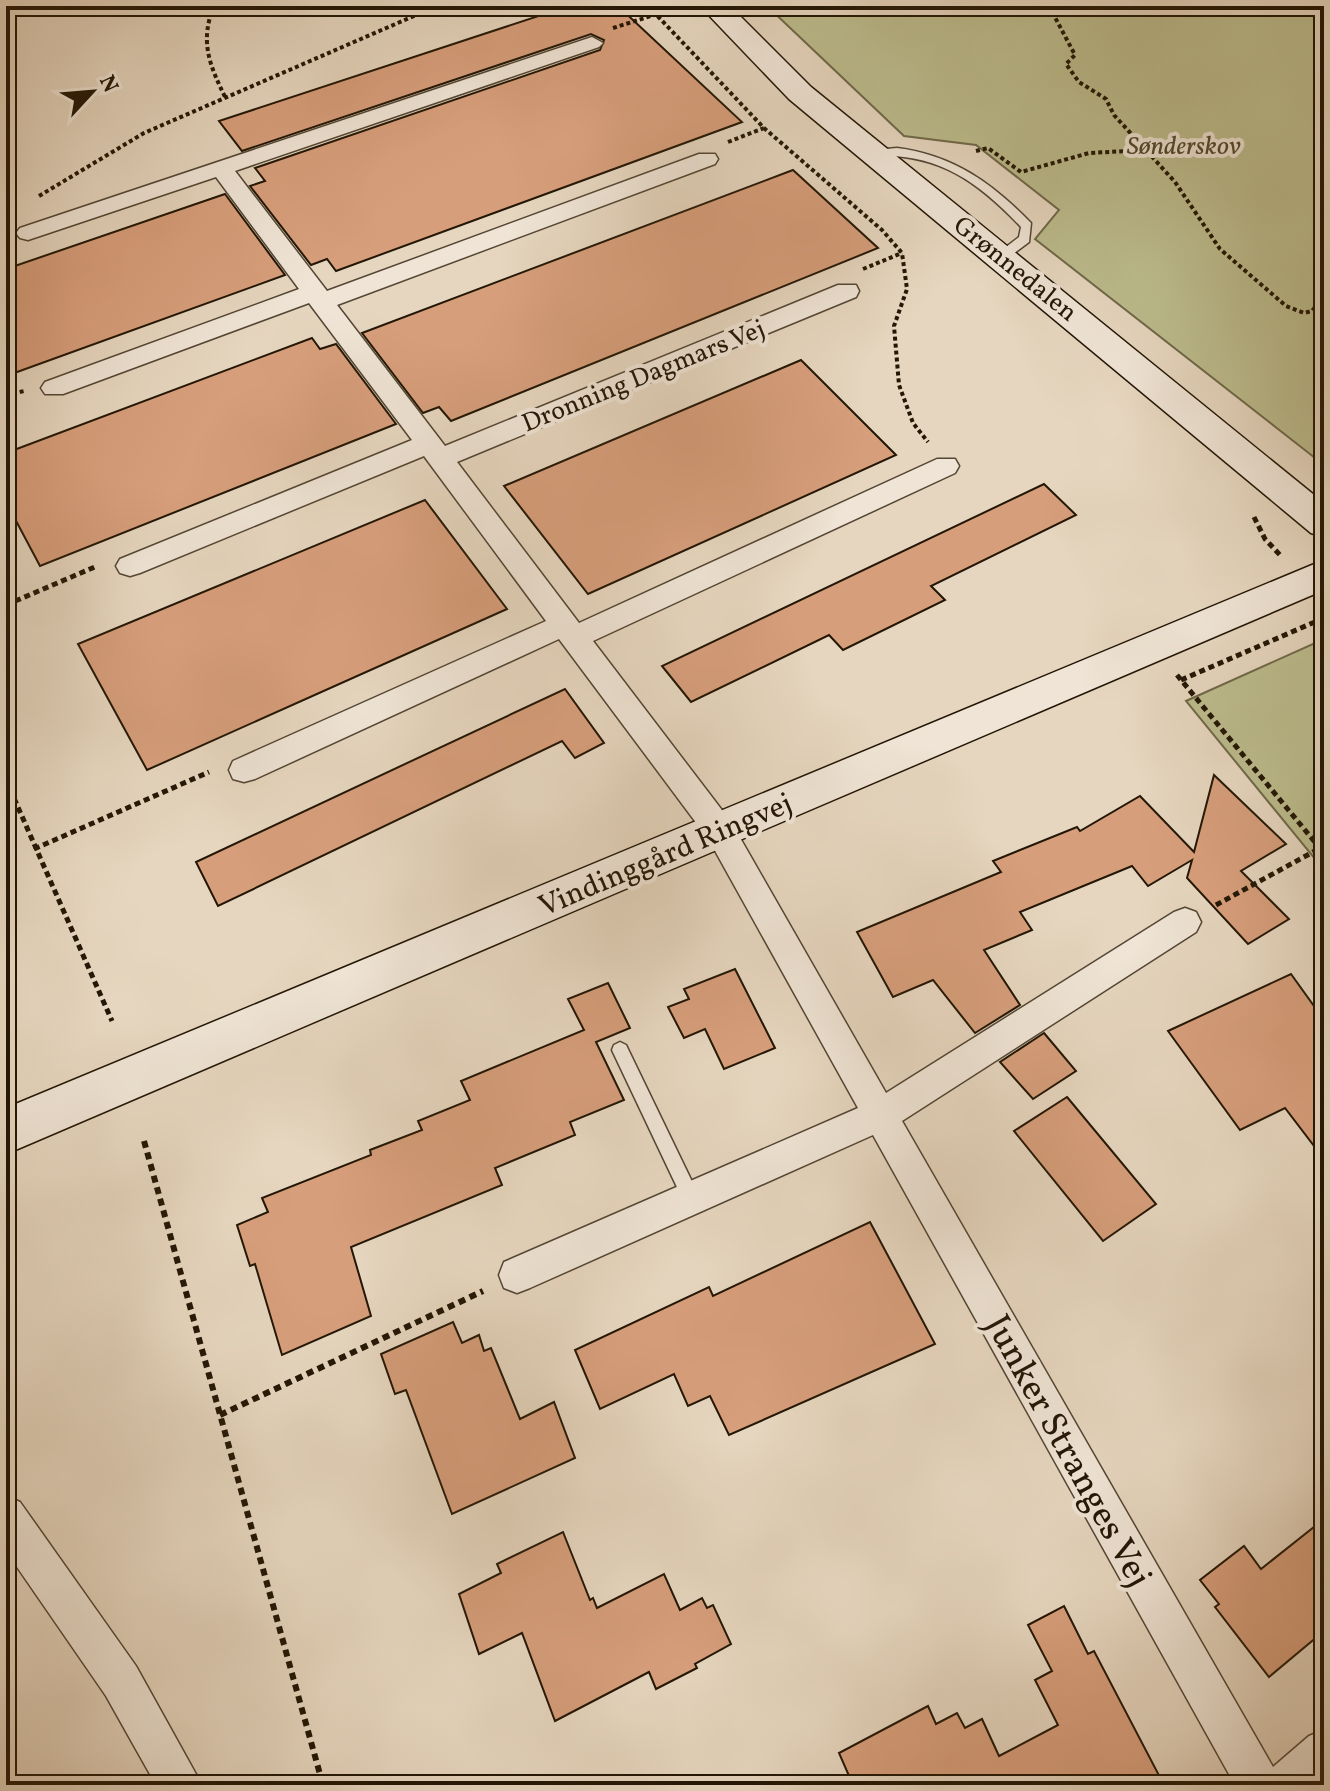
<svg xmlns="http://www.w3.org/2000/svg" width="1330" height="1791" font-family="Vollkorn,serif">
<rect width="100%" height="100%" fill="#e6d6bf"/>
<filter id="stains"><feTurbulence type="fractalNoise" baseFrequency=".0025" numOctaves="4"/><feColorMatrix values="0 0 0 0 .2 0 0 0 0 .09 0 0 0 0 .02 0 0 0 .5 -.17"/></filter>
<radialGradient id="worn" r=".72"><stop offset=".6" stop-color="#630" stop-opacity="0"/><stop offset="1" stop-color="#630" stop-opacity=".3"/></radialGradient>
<g fill="#bcbc8d" stroke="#6f6949" stroke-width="2">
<polygon points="767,6 1324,6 1324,465 1035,239 1059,210 976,145 904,136"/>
<polygon points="1324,639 1324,870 1186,701"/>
</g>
<g fill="#d79e7b" stroke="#221605" stroke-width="2">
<polygon points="569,6 618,6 742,122 336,271 327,259 311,265 250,186 265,181 255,168 600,50 604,40 591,34 242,151 219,121"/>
<polygon points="793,170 878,248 451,421 439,407 423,413 362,333"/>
<polygon points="225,194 285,275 6,376 6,269"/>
<polygon points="312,338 320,349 336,344 396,424 40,566 6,502 6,453"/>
<polygon points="801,360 896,455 588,594 504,486"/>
<polygon points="1044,484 1076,515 931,586 945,600 843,650 829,635 691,702 662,666"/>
<polygon points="425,500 507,609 147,770 78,644"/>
<polygon points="565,689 604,743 575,758 562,741 218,906 196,862"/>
<polygon points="1214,775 1286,844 1241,871 1289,919 1248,944 1187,878 1192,860 1148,886 1132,866 1020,912 1032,930 984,950 1020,1005 975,1033 933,980 893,997 857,932 1001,872 993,861 1077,827 1080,831 1140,796 1194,852"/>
<polygon points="735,969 775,1048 724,1069 705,1029 684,1038 668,1007 689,999 684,989"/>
<polygon points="1291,974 1324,1020 1324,1159 1285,1108 1240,1130 1168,1031"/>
<polygon points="608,983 630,1028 596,1042 624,1100 570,1122 575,1135 495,1168 502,1185 351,1247 371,1316 282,1355 255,1264 250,1266 237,1225 268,1212 262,1198 371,1155 370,1150 422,1130 418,1121 470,1100 461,1081 584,1030 568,999"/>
<polygon points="1044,1033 1076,1071 1033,1099 1000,1062"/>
<polygon points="1067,1097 1156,1204 1103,1241 1014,1131"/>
<polygon points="870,1222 935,1344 729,1435 710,1396 688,1406 674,1374 600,1409 575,1350 709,1287 713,1296"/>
<polygon points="453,1322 462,1343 479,1335 484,1351 491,1348 520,1419 554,1402 575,1458 452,1514 406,1390 395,1394 381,1354"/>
<polygon points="1324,1519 1324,1631 1269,1677 1215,1607 1219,1604 1200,1580 1244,1546 1261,1569"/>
<polygon points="563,1532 590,1600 593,1598 597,1608 664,1574 680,1610 702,1598 707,1608 713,1605 731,1644 695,1664 697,1668 656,1689 649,1672 555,1721 522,1633 479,1654 459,1594 501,1573 497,1564"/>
<polygon points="1064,1606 1088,1654 1094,1651 1164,1785 853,1785 839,1753 928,1706 936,1724 957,1713 965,1728 982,1719 999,1756 1058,1725 1035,1680 1052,1671 1028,1625"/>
</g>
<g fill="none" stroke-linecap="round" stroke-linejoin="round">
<g stroke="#534634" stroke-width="3">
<g id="lane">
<path d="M 897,148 C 953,155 992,183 1031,223 L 1029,242 L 1005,260 L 997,260 L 997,254 L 1019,237 L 1021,227 C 978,182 939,153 874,156 L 868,153 L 874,150 Z"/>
<polygon points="620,1042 626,1045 697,1192 700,1198 697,1204 691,1207 685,1204 612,1050 614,1045"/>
</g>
</g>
<g stroke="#534634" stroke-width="3">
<g id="street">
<polygon points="592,37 603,43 599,47 235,171 327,291 699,154 715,154 718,159 715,164 337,305 445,446 838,285 856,285 859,291 856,297 457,462 579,623 937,459 955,459 959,466 955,473 593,641 731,822 886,1093 1174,912 1185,908 1196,912 1201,922 1196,932 902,1121 1273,1767 1309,1736 1324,1730 1324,1780 1318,1785 1235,1785 873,1135 530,1288 517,1293 504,1288 499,1275 504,1262 858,1108 709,840 559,639 255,779 244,782 233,779 229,770 233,761 546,621 424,456 140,573 130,576 120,573 116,566 120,559 412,440 309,303 63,394 45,394 41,388 45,382 299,289 216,177 28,240 20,238 16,233 20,228"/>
<polygon points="6,1496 20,1502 136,1666 202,1785 156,1785 106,1696 6,1551"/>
</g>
</g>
<g stroke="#221605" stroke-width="3">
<g id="secondary">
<polygon points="700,6 730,6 811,87 1324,503 1324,537 1311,533 789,99"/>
<polygon points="1324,560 1324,590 6,1154 6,1108"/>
</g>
</g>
<g stroke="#221605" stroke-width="4" stroke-dasharray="4 3" stroke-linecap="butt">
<path d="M 214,6 C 199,42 210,66 226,99"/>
<polyline points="648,6 764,128 882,230 902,253 907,289 894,326 899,385 913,423 928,442"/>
<polyline points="1049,6 1075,55 1066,64 1079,82 1106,99 1114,115 1175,182 1220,249 1286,306 1304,313 1312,311 1324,296"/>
<polyline points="613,28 654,15"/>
<polyline points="728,142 764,128"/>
<polyline points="976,151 988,148 1021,172 1089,153 1146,150"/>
<polyline points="39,196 144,133 437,6"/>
<polyline points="1324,253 1315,261 1324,274"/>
<polyline points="863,269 902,253"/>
<polyline points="6,395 24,391"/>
</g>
<g stroke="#221605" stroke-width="5" stroke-dasharray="6 4" stroke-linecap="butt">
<polyline points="1254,517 1265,539 1280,555"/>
<polyline points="6,605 97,566"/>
<polyline points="1177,675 1319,847"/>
<polyline points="1181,680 1324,618"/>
<polyline points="6,780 112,1021"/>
<polyline points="34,849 209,772"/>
<polyline points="1216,905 1324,846"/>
</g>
<g stroke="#221605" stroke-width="6" stroke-dasharray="7 5" stroke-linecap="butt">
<polyline points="144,1141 323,1785"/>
<polyline points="220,1415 483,1291"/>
</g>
<use href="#lane" fill="#efe4d5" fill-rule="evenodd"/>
<use href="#street" fill="#efe4d5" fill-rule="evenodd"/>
<use href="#secondary" fill="#efe4d5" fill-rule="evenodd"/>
</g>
<g text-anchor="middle" stroke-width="8" stroke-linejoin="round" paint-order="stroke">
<g font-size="26" font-style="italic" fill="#50482e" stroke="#efe4d5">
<text x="1184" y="154">Sønderskov</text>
</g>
<g font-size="26" fill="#221605" stroke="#efe4d5">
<text transform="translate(1016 268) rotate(39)" y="9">Grønnedalen</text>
<text transform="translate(643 375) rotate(-22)" y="9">Dronning Dagmars Vej</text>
</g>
<g font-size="30" fill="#221605" stroke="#efe4d5">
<text transform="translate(665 854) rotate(-23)" y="10">Vindinggård Ringvej</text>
</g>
<g font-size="36" fill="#221605" stroke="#efe4d5">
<text transform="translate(1070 1450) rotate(61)" y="13">Junker Stranges Vej</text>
</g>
</g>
<rect width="1330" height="1791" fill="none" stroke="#e6d6bf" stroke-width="32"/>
<rect x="8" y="8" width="1314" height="1775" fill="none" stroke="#221605" stroke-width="4"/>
<rect x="16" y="16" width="1298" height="1759" fill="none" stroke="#221605" stroke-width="2"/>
<g transform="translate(92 92) rotate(64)" stroke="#efe4d5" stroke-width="6" paint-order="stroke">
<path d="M0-6L14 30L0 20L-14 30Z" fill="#221605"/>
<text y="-12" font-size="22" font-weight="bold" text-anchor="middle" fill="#221605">N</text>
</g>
<rect width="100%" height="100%" filter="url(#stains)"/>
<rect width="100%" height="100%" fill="url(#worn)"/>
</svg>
